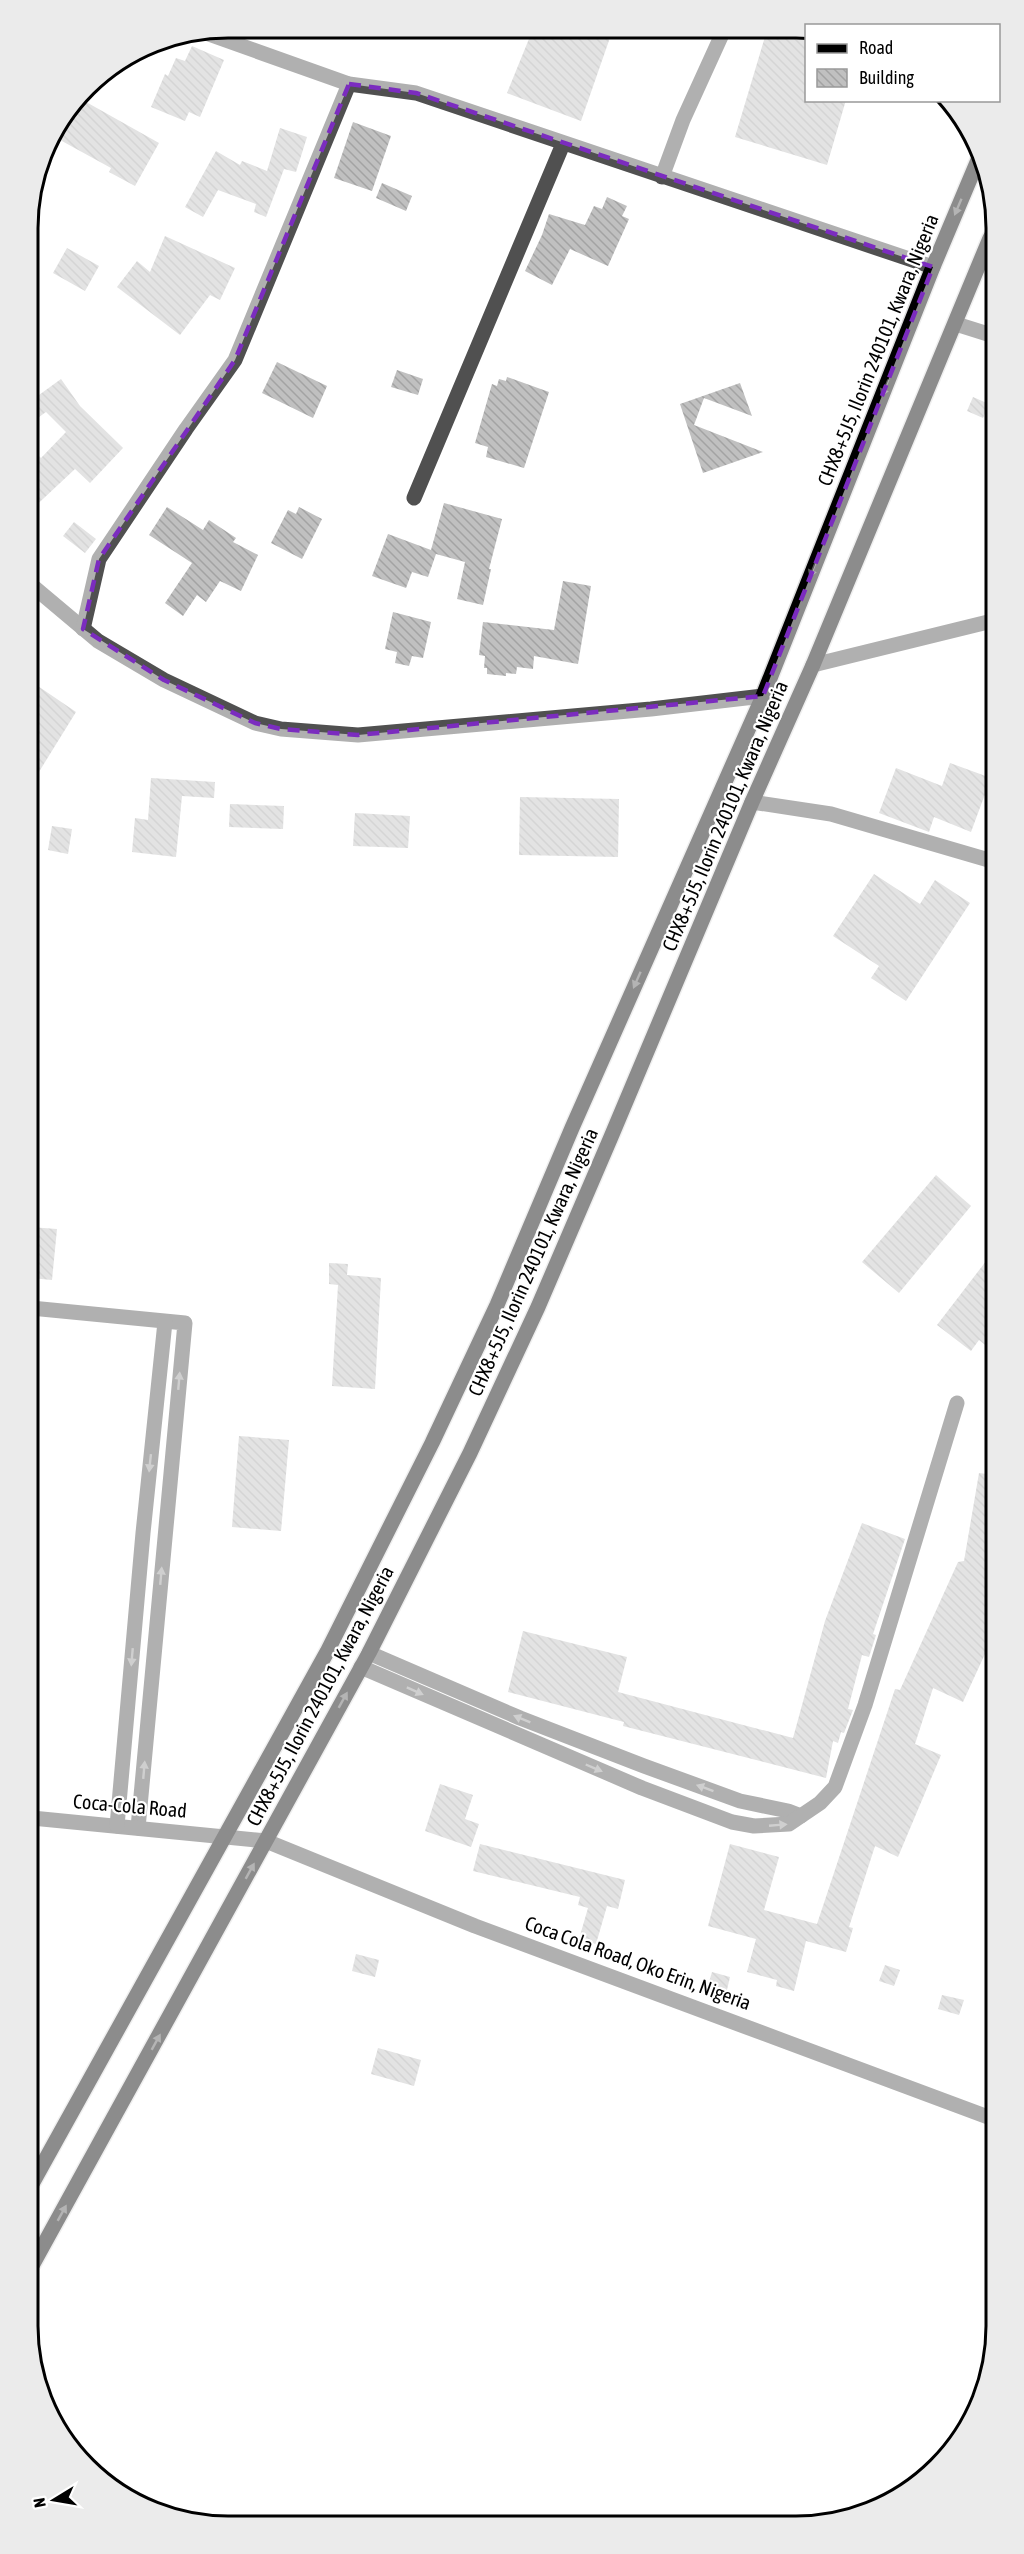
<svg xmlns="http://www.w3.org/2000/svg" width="1024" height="2554" font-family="'Asap Condensed',sans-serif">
<defs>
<pattern id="building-back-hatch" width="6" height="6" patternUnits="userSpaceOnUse" patternTransform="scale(1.5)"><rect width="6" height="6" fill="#c0c0c0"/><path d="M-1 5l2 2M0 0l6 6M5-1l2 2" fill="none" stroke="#a3a3a3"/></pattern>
</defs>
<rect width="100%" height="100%" fill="#fff"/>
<g fill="url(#building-back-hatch)">
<polygon points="533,29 613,29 581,121 507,93"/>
<polygon points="767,30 787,30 807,36 807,100 846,100 827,165 735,137"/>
<polygon points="192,46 224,60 200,117 189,112 185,121 151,107 165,74 168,76 176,58 185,61"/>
<polygon points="79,98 159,143 135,186 109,172 111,168 51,135"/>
<polygon points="353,122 391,136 372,191 334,178"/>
<polygon points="280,128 307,137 296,172 284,169 266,217 254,212 256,204 218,190 203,217 185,207 216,151 240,165 242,161 267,171"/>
<polygon points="382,183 412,196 406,211 376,198"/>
<polygon points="607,197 627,206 622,216 629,219 608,266 570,249 552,285 525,271 542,235 549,214 585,225 594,206 602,209"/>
<polygon points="165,236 235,268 220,300 210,295 180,335 117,287 137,261 150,272"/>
<polygon points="67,248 99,266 85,291 53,273"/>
<polygon points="277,362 327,386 313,418 262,393"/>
<polygon points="397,370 423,379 418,395 391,387"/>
<polygon points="507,377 549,392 524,468 486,457 488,447 475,443 492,384 497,386 499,379 506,381"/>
<polygon points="61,379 80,406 123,448 90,483 75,469 28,513 28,445 41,458 66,432 46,412 28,425 28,403"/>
<polygon points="740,383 752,416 704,398 694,425 763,452 703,473 680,404"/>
<polygon points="973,397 989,404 983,418 967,411"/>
<polygon points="444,503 502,519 489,569 491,569 483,605 457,599 465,562 436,554 428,577 412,572 406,588 372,576 388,534 431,550"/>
<polygon points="167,507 203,530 209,520 236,538 233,542 258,555 241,591 220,581 206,602 197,595 183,616 165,603 192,563 149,535"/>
<polygon points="299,507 322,519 302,559 271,543 288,510 296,514"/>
<polygon points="74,522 96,539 85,553 63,536"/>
<polygon points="563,581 591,586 578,664 534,656 533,669 517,667 516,674 506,673 506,676 487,674 487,668 484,668 485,656 479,655 483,622 554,630"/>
<polygon points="393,612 431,622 423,658 412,656 409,666 395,663 397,652 385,649"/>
<polygon points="29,680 76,712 29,788"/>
<polygon points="950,763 991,778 971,832 934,817 929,832 879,813 896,768 942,786"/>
<polygon points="151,778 215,782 214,798 182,796 176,857 132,852 135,818 148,820"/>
<polygon points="520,797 619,799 618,857 519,855"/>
<polygon points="230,804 284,806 283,829 229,827"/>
<polygon points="355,813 410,816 408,848 353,846"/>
<polygon points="52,826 72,829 68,854 48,850"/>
<polygon points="874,874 920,904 935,880 970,903 906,1001 871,978 879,966 833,936"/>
<polygon points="936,1175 971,1206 899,1293 862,1262"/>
<polygon points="30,1227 57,1229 52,1280 31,1278"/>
<polygon points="993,1252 994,1352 979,1340 971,1351 937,1325"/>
<polygon points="329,1263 348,1264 347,1275 381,1278 375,1389 332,1386 338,1285 329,1284"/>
<polygon points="239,1436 289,1440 281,1531 232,1527"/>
<polygon points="979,1473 994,1475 995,1632 963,1702 933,1688 915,1744 941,1755 898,1857 875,1846 849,1927 853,1928 846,1952 806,1941 794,1991 776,1986 777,1980 747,1972 756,1939 708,1926 730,1844 779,1857 764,1910 817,1924 895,1689 900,1690 958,1562 964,1561"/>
<polygon points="862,1523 905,1539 873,1634 876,1635 869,1657 862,1655 848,1709 853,1710 844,1733 841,1732 838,1743 833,1741 826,1778 623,1726 624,1722 508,1692 523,1631 627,1657 618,1692 793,1738 825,1621"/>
<polygon points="440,1784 473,1795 465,1819 479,1824 471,1847 425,1831"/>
<polygon points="480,1844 625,1880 618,1909 607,1906 596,1944 579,1939 588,1908 578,1905 580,1897 473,1871"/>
<polygon points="356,1954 379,1960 375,1977 352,1971"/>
<polygon points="885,1965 900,1970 894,1986 879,1981"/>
<polygon points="712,1972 730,1977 726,1994 707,1989"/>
<polygon points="942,1995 964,2000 959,2015 938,2009"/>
<polygon points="378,2048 421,2060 414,2086 371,2074"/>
</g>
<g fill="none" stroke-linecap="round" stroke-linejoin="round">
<g stroke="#dbdbdb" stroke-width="18">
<g id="major">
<polyline points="33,2182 327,1652 432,1443 497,1305 572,1128 763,696 933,267 981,153"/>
<polyline points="33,2264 369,1653 470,1453 538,1307 611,1137 752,802 813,665 990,238"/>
</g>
</g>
<g stroke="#505050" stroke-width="15">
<polyline points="203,32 349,84 416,93 933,267"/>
<polyline points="662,177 683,120 724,30"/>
<polyline points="956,324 991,335"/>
<polyline points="414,498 563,144"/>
<polyline points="29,583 98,641 164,680 255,723 281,729 358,735 651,709 763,696"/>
<polyline points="83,629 99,559 186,429 235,360 349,84"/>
<polyline points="813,665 992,621"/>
<polyline points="752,802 831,814 992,861"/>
<polyline points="31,1308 185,1323 138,1828"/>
<polyline points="369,1653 520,1718 644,1766 740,1801 788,1811 801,1816"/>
<polyline points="361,1667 642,1788 732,1822 754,1826 789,1824 820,1803 835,1787 865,1705 957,1403"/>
<polyline points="32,1818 266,1841 475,1926 996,2120"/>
<polyline points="117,1826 143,1533 165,1322"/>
</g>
<use href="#major" stroke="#000" stroke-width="15"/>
</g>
<defs><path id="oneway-solid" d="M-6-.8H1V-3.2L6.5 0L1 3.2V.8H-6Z" transform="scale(1.5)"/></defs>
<g fill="#595959">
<use href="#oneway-solid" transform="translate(958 207) rotate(113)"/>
<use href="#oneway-solid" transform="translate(885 388) rotate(112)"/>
<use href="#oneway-solid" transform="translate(813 569) rotate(112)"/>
<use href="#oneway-solid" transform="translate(637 980) rotate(114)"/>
<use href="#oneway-solid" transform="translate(343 1700) rotate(-61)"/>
<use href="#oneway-solid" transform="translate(250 1871) rotate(-61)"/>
<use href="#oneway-solid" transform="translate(156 2042) rotate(-61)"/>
<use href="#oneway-solid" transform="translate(62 2213) rotate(-61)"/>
</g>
<g fill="#969696">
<use href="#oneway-solid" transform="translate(179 1381) rotate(-85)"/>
<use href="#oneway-solid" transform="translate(150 1463) rotate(96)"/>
<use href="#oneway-solid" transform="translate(161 1576) rotate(-85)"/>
<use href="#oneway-solid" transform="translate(132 1657) rotate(95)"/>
<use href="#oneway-solid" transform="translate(415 1691) rotate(24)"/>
<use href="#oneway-solid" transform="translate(522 1719) rotate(-158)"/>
<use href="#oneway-solid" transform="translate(594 1768) rotate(23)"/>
<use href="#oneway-solid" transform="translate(144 1770) rotate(-85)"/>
<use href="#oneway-solid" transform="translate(705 1788) rotate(-160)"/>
<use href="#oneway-solid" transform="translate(778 1825) rotate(-5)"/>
</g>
<path d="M0 0H1024V2554H0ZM 349,84 L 416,93 L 933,267 L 763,696 L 358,735 L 281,729 L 255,723 L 164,680 L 83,629 L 99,559 L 235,360 Z" fill="#fff" fill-opacity=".55" fill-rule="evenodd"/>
<path fill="none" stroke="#7b2cbf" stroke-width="4.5" stroke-dasharray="12 8" stroke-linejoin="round" d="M 349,84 L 416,93 L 933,267 L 763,696 L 358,735 L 281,729 L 255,723 L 164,680 L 83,629 L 99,559 L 235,360 Z"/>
<g text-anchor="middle" stroke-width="4.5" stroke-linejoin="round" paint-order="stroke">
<g font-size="20" fill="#000" stroke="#fff">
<text transform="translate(878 350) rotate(-68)" y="7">CHX8+5J5, Ilorin 240101, Kwara, Nigeria</text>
<text transform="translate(725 816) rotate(-67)" y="7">CHX8+5J5, Ilorin 240101, Kwara, Nigeria</text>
<text transform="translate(533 1262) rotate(-66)" y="7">CHX8+5J5, Ilorin 240101, Kwara, Nigeria</text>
<text transform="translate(320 1696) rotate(-62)" y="7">CHX8+5J5, Ilorin 240101, Kwara, Nigeria</text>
<text transform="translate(130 1806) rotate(5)" y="7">Coca-Cola Road</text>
<text transform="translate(638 1963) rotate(20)" y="7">Coca Cola Road, Oko Erin, Nigeria</text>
</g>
</g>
<path d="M0 0H1024V2554H0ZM228 38H796A190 190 0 0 1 986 228V2326A190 190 0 0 1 796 2516H228A190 190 0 0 1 38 2326V228A190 190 0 0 1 228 38Z" fill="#ebebeb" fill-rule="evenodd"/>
<path fill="none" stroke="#000" stroke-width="3" d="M228 38H796A190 190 0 0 1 986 228V2326A190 190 0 0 1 796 2516H228A190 190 0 0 1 38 2326V228A190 190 0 0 1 228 38Z"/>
<rect x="805" y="24" width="195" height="78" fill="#ffffff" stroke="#999999" stroke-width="1.5"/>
<rect x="817" y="44" width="30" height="9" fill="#000000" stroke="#999999" stroke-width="1.5"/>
<text x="859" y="54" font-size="18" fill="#000000">Road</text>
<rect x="817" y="69" width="30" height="18" fill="url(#building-back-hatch)" stroke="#999999" stroke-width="1.5"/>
<text x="859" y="84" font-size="18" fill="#000000">Building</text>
<g transform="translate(54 2500) rotate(259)" stroke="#ffffff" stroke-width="4.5" paint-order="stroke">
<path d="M0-4.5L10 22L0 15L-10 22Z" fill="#000000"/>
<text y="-9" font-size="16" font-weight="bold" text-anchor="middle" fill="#000000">N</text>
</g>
</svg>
